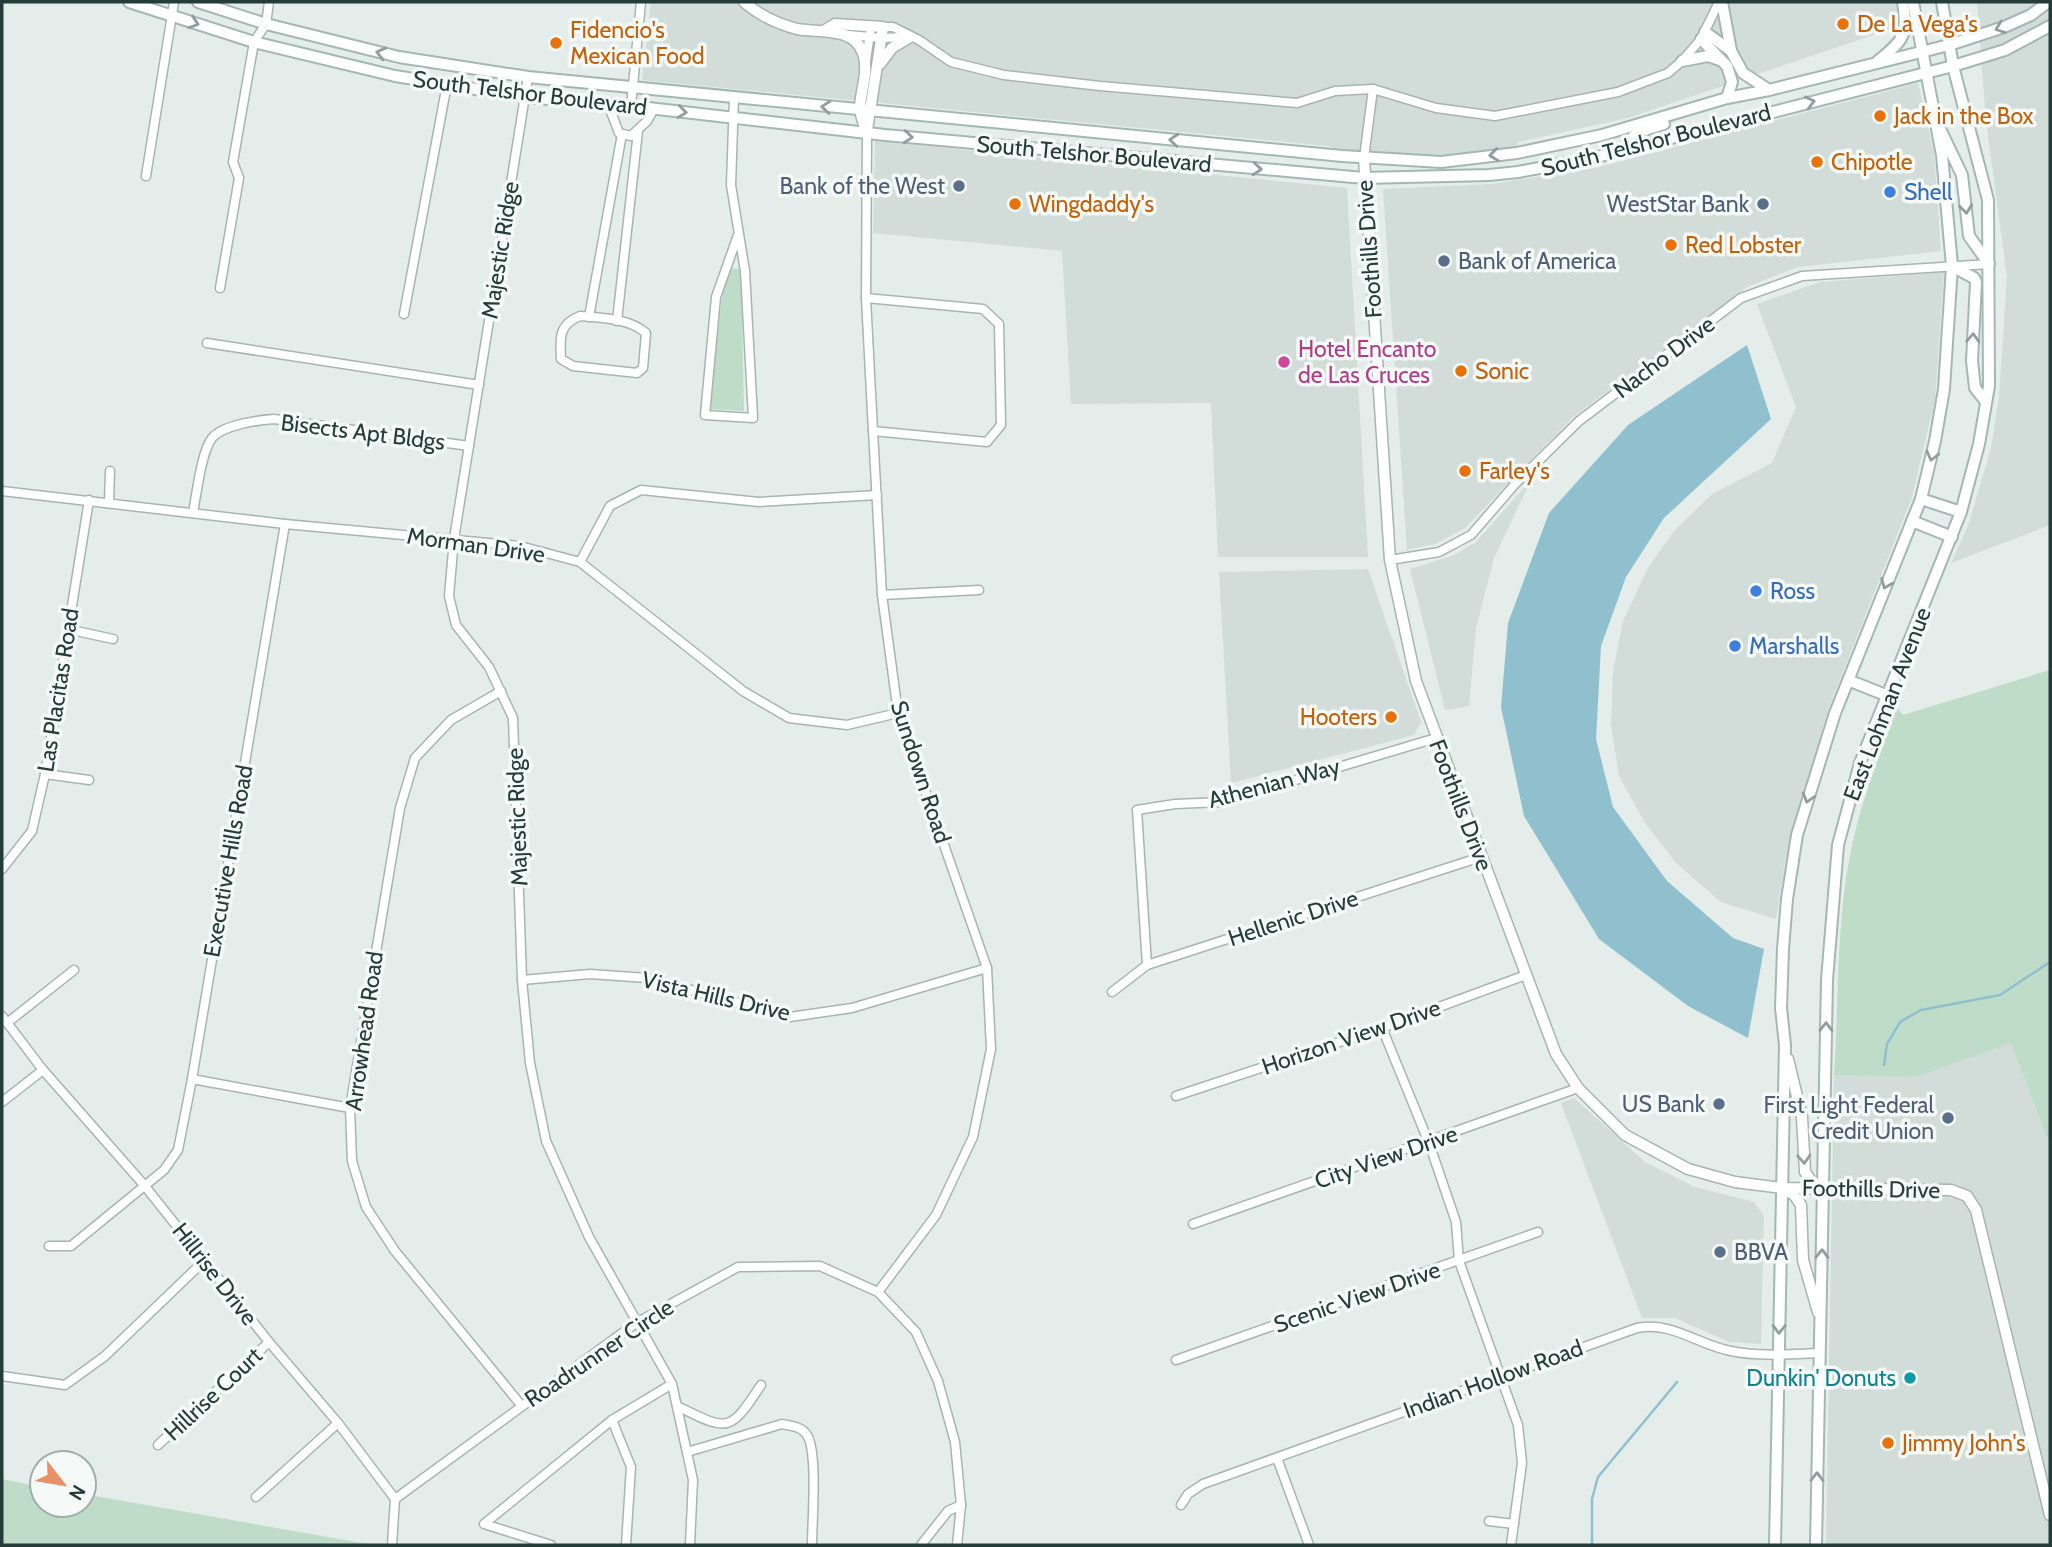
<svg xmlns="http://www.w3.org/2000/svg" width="2052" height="1547" font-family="Cabin,sans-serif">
<rect width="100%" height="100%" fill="#e4edea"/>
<g fill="#d2dcd9">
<polygon points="651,2 1896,2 1900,26 1628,118 1518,142 1517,153 1441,162 1364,158 1328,146 642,80"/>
<polygon points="1977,2 2050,2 2050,525 1951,563 1969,523 1991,448 1999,397 2007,277 1986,121"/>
<polygon points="1918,83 1934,152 1941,251 1798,267 1747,287 1573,417 1465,528 1435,544 1407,550 1383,189 1492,184 1599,167"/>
<polygon points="875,141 1347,188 1368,557 1218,557 1211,403 1071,404 1062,251 873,233"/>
<polygon points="1944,272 1935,400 1912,497 1828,710 1786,857 1776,919 1721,902 1676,863 1645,823 1619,776 1611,725 1613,671 1623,621 1648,568 1673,532 1712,494 1772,463 1796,407 1757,304 1820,282"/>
<polygon points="1531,480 1494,558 1476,628 1469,706 1445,710 1410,569 1454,555 1476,542"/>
<polygon points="1368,569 1421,722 1414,735 1231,783 1219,572"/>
<polygon points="2011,1043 2050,1146 2050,1545 1826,1545 1834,1075 1925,1071"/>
<polygon points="1574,1098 1645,1162 1695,1187 1754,1202 1764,1216 1761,1344 1729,1342 1675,1318 1642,1318 1561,1103"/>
</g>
<g fill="#bfdcc9">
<polygon points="731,268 741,269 744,411 709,409 723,290"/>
<path d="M 2050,670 L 2050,1146 L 2011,1043 L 1915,1077 L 1834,1075 C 1839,1002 1836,927 1850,855 C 1860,804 1879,756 1897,707 L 1903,715 Z"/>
<polygon points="2,1479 42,1487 42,1505 84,1505 84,1494 373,1545 2,1545"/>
</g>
<polygon fill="#90c0ce" points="1747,345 1771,419 1664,518 1626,577 1601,646 1596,739 1613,807 1667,881 1733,938 1764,949 1748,1038 1688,1006 1599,939 1524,816 1501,707 1508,623 1549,513 1628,425"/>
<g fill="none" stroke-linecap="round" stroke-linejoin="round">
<g stroke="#90c0ce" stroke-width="2.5">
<polyline points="1884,1065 1887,1044 1900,1022 1921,1010 2000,995 2050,962"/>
<polyline points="1592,1545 1592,1499 1598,1477 1677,1382"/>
</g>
<g stroke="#a7b5b1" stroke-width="11">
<g id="minor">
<polyline points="883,27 893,27 919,40 951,62 1004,75 1100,86 1297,103 1335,91 1373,89 1436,108 1495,116 1618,92 1668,73 1682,61 1701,39 1719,2"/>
<polyline points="848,35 882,38 908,37"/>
<polyline points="866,61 870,33"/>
<polyline points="528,77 454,539 449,596 456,625 489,667 513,718 522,980 530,1063 546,1141 589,1237 672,1384 693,1480 690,1545"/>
<polyline points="734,98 731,185 745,271 753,418 705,415 716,297 738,235"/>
<polyline points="608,104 619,133 631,136 647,121 654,109"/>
<polyline points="631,106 641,2"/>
<polyline points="867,133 866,298 873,431 882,595 898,713 987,968 991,1049 973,1137 936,1215 878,1292"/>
<polyline points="1364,158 1373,89"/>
<polyline points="146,176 174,2"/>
<polyline points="220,288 239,178 233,162 254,42 266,24 269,2"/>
<polyline points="866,298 983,309 999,324 1001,425 987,442 873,431"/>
<polyline points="404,314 447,84"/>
<path d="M 580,316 C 601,318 629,318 646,333 L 643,368 L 637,373 L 573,366 L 561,359 C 560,338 558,325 580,316 Z"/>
<polyline points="589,317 622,134"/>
<polyline points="617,321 638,131"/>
<polyline points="207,343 479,385"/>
<polyline points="2,491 285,524 520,546 580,562 743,691 789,718 847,725 898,713"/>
<polyline points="109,502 110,471"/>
<path d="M 193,512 C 197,493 201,453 212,438 C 223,425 258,420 274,419 L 469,446"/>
<polyline points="1390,560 1439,552 1471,535 1516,483 1579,421 1741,298 1802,276 1989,264"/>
<polyline points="580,562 610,506 641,490 759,502 877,495"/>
<polyline points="882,595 979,590"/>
<polyline points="67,629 113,639"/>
<polyline points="501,691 451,720 415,758 400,808 350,1108 352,1161 366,1207 395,1251 521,1405"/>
<polyline points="45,774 89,780"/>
<polyline points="2,869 32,831 45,774 89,500"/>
<polyline points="1147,965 1137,810 1175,804 1222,802 1436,738"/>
<polyline points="522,980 590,974 647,978 790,1017 852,1008 987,968"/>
<polyline points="1112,992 1147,965 1481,857"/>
<polyline points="2,1016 43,1070 144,1185 269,1342 338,1423 395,1499 392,1545"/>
<polyline points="7,1023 74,970"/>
<polyline points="1382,1028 1429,1143 1456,1222 1459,1261 1518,1425 1522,1463 1511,1545"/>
<polyline points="192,1079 350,1108"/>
<polyline points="1176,1096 1382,1028 1526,975"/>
<polyline points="2,1102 43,1070"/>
<polyline points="1193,1224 1578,1088"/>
<polyline points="49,1246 71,1246 164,1170 178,1150 192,1079 285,524"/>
<polyline points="1176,1360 1538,1232"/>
<polyline points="2,1376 65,1385 105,1356 204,1261"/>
<path d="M 677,1406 C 728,1431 729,1434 761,1385"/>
<polyline points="158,1445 269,1342"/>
<path d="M 687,1452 L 782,1424 C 791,1426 801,1426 807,1435 C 818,1452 812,1522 812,1545"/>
<polyline points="1277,1458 1309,1545"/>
<polyline points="256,1497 338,1423"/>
<polyline points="395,1499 636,1323 738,1267 820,1266 878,1292 916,1332 938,1381 955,1442 961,1505 957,1545"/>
<path d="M 1181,1505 L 1188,1494 L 1203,1484 L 1637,1328 C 1672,1321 1698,1345 1731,1351 C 1760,1357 1791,1354 1819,1353"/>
<polyline points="1489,1521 1514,1524"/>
<polyline points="551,1545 484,1524 612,1420"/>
<polyline points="626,1545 631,1467 612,1420 672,1384"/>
<polyline points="921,1545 948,1511 961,1505"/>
</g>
</g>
<g stroke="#a7b5b1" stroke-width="13">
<g id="tertiary">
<path d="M 744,2 C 759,15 778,24 797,29 C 818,33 853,26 863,53 C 869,71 861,89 860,107 C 860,115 864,125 867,133"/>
<polyline points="825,30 835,24 883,27 867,130"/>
<polyline points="880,64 892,48 910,37"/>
<polyline points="1364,158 1390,560 1416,681 1556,1054 1578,1088 1625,1135 1688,1169 1735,1182 1782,1188 1951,1190 1967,1196 1976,1210 2050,1515"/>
<polyline points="1788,1059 1802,1117 1805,1172 1812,1182 1822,1187"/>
<polyline points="1782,1188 1794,1195 1801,1205 1803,1260 1818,1312"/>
</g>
</g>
<g stroke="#a3b8b2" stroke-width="14">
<g id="secondary">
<polyline points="129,2 254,42 395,76 525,97 631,106 885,135 1364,178 1489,175 1518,172 1597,157 1953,66 2005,50 2050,26"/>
<polyline points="198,2 266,24 399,57 528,77 1342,156 1441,162 1517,153 1602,135 1727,98 1769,90 1949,45 2004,27 2031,15 2048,2"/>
<polyline points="1722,2 1731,51 1743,73 1769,90"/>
<polyline points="1705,32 1731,51"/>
<polyline points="1701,39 1727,66 1732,82 1727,98"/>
<polyline points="1682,61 1708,56 1720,60"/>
<path d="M 1878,61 C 1904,40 1908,35 1903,2"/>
<polyline points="1941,131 1962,175 1969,236 1989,264"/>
<path d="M 1625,149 C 1631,131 1648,129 1664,124"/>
<polyline points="1952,266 1974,278 1976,282 1972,361 1975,388 1986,402"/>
<polyline points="1921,499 1961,512"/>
<polyline points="1912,521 1952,537"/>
<polyline points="1848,680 1888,696"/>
<polyline points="1775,1545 1785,1045 1781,1008 1783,949 1787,899 1797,835 1835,713 1921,499 1935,441 1944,389 1952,266 1942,155 1913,2"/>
<polyline points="1816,1545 1827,980 1838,845 1860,763 1961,512 1979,444 1989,386 1988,200 1953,66 1942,2"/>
</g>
</g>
<use href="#minor" stroke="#fff" stroke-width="8"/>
<use href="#tertiary" stroke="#fff" stroke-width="10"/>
<use href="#secondary" stroke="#fff" stroke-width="10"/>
</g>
<defs><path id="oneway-chevron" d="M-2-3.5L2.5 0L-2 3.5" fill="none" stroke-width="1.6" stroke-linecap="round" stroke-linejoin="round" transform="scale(1.75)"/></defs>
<g stroke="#929e9c">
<use href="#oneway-chevron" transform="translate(194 23) rotate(18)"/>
<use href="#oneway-chevron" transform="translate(2000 28) rotate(160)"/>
<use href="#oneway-chevron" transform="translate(381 53) rotate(-166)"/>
<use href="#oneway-chevron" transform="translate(1810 102) rotate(-14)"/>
<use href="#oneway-chevron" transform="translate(826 107) rotate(-175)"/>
<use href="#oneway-chevron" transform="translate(682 112) rotate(7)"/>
<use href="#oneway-chevron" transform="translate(908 137) rotate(5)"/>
<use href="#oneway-chevron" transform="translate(1174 140) rotate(-175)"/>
<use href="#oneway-chevron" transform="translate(1494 155) rotate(173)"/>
<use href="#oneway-chevron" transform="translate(1257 169) rotate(5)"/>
<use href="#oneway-chevron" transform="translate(1966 209) rotate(83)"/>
<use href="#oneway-chevron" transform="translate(1973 338) rotate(-87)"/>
<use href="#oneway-chevron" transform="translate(1932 456) rotate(104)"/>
<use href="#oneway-chevron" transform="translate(1886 584) rotate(112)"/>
<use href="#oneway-chevron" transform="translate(1808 798) rotate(107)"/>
<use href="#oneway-chevron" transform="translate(1826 1027) rotate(-89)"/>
<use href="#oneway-chevron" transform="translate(1804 1159) rotate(87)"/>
<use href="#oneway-chevron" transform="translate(1822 1254) rotate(-89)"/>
<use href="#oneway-chevron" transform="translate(1779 1329) rotate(91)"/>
<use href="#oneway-chevron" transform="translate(1817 1477) rotate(-89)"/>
</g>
<g fill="#e8710a" stroke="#f5f9f7" stroke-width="2.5">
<circle cx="1843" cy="24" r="7"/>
<circle cx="556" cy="43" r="7"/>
<circle cx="1880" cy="116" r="7"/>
<circle cx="1817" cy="162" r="7"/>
<circle cx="1015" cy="204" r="7"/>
<circle cx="1671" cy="245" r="7"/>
<circle cx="1461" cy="371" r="7"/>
<circle cx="1465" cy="471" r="7"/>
<circle cx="1391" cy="717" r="7"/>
<circle cx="1888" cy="1443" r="7"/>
</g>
<g fill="#5c6f8a" stroke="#f5f9f7" stroke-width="2.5">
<circle cx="959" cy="186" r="7"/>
<circle cx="1763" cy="204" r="7"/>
<circle cx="1444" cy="261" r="7"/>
<circle cx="1719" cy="1104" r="7"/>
<circle cx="1948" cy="1118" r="7"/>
<circle cx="1720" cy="1252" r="7"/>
</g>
<g fill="#3f7fe0" stroke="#f5f9f7" stroke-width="2.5">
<circle cx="1890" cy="192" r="7"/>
<circle cx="1756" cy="591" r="7"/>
<circle cx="1735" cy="646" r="7"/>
</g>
<circle fill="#d1479c" stroke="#f5f9f7" stroke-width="2.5" cx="1284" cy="362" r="7"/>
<circle fill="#0f9aa8" stroke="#f5f9f7" stroke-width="2.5" cx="1910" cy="1378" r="7"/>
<g text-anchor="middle" stroke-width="7" stroke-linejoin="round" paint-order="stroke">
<g font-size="23" fill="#c56008" stroke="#f5f9f7" text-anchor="start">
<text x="1857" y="32">De La Vega's</text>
<text x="570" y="38">Fidencio's<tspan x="570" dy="26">Mexican Food</tspan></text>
<text x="1894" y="124">Jack in the Box</text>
<text x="1831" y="170">Chipotle</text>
<text x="1029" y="212">Wingdaddy's</text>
<text x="1685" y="253">Red Lobster</text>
<text x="1475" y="379">Sonic</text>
<text x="1479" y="479">Farley's</text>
<text x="1377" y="725" text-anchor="end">Hooters</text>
<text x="1902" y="1451">Jimmy John's</text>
</g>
<g font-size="23" fill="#253d38" stroke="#f5f9f7">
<text transform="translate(530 93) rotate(7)" y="8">South Telshor Boulevard</text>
<text transform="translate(1656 140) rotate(-14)" y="8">South Telshor Boulevard</text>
<text transform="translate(1094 154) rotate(5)" y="8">South Telshor Boulevard</text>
<text transform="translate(1369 249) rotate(-94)" y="8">Foothills Drive</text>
<text transform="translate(500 250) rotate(-81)" y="8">Majestic Ridge</text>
<text transform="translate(1664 357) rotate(-37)" y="8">Nacho Drive</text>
<text transform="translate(363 432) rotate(7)" y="8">Bisects Apt Bldgs</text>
<text transform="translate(476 545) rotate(8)" y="8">Morman Drive</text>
<text transform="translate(58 690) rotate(-81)" y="8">Las Placitas Road</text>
<text transform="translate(1887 704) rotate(-69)" y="8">East Lohman Avenue</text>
<text transform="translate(921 772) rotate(72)" y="8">Sundown Road</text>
<text transform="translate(1274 783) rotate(-15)" y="8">Athenian Way</text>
<text transform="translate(1461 805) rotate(69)" y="8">Foothills Drive</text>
<text transform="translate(517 817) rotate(-92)" y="8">Majestic Ridge</text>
<text transform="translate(228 861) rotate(-80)" y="8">Executive Hills Road</text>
<text transform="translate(1293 918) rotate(-18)" y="8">Hellenic Drive</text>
<text transform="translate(716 996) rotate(13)" y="8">Vista Hills Drive</text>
<text transform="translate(364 1031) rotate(-82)" y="8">Arrowhead Road</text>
<text transform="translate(1351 1037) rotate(-19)" y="8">Horizon View Drive</text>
<text transform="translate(1386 1157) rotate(-19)" y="8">City View Drive</text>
<text transform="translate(1871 1189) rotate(1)" y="8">Foothills Drive</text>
<text transform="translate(215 1274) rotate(52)" y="8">Hillrise Drive</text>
<text transform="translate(1357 1297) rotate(-19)" y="8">Scenic View Drive</text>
<text transform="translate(599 1353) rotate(-34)" y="8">Roadrunner Circle</text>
<text transform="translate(1493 1379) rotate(-20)" y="8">Indian Hollow Road</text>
<text transform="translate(213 1394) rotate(-43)" y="8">Hillrise Court</text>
</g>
<g font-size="23" fill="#4e5e75" stroke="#f5f9f7" text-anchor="end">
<text x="945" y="194">Bank of the West</text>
<text x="1749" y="212">WestStar Bank</text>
<text x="1458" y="269" text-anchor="start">Bank of America</text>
<text x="1705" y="1112">US Bank</text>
<text x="1934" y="1113">First Light Federal<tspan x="1934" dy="26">Credit Union</tspan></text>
<text x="1734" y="1260" text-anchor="start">BBVA</text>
</g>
<g font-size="23" fill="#366cbe" stroke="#f5f9f7" text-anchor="start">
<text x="1904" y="200">Shell</text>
<text x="1770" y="599">Ross</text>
<text x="1749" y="654">Marshalls</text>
</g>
<g font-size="23" fill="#b23c85" stroke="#f5f9f7" text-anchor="start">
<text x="1298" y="357">Hotel Encanto<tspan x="1298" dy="26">de Las Cruces</tspan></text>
</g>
<g font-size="23" fill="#0d838f" stroke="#f5f9f7" text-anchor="end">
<text x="1896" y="1386">Dunkin' Donuts</text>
</g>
</g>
<rect width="2052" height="1547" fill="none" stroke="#253d38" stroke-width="7"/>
<g transform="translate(63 1484) rotate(121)"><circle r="33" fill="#f5f9f7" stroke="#a2aeab" stroke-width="2"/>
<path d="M0-5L12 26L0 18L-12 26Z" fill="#e99066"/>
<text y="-10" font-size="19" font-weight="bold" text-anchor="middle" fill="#253d38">N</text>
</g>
</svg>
